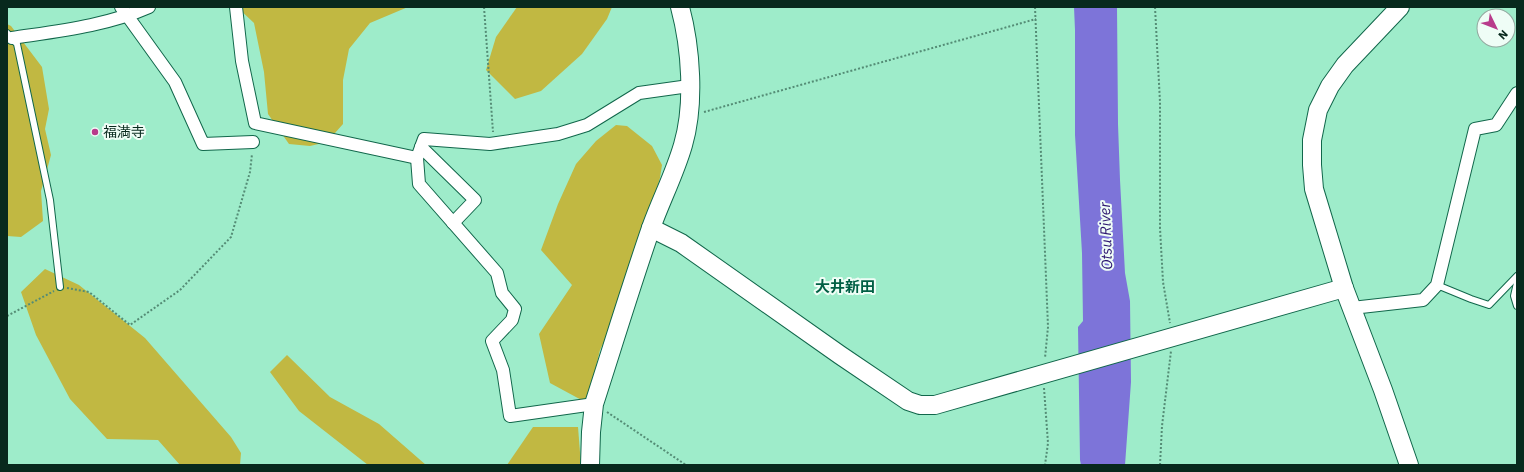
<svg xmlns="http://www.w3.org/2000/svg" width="1524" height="472" font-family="'IBM Plex Sans','Noto Sans JP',sans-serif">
<rect width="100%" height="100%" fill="#9eecca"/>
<g fill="#c1b842">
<polygon points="237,7 408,7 370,23 349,49 343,80 343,124 327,142 310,146 289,144 268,114 264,72 254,23"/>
<polygon points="517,7 612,7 607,19 582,54 541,91 515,99 486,70 496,37"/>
<polygon points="7,24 11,26 42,67 49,109 45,129 51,155 41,191 43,221 21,237 7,236"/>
<polygon points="616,125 627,126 652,146 662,165 660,178 619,311 600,350 587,403 550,383 539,334 572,285 541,250 558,204 576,164 596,141"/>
<polygon points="45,269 79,285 145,338 231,437 241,453 240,465 180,465 158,440 107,439 70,399 36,335 21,292"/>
<polygon points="287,355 330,397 379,424 426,465 368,465 299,411 270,372"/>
<polygon points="533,427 578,427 581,465 507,465"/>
</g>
<polygon fill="#7d74d9" points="1074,7 1117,7 1118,124 1120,180 1125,273 1130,301 1131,382 1125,465 1081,465 1080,460 1078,327 1083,321 1082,253 1075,135 1075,30"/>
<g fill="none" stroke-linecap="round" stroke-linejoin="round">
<g stroke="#11674b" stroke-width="8">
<g id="lane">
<polyline points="7,33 17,44 50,200 60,287"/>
<polyline points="1517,283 1514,296 1517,306"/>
<polyline points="1437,285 1471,299 1489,305 1517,276"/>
</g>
</g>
<g stroke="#11674b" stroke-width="14">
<g id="street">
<polyline points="121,7 175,82 203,144 253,142"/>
<polyline points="236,7 242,61 255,123 417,158"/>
<path d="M 12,38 C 58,31 106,26 149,7"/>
<polyline points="421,147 475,200 453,223"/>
<polyline points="1352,308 1423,300 1437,285 1475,129 1496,125 1517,93"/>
<polyline points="594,404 510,416 503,370 492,341 512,320 515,309 502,293 497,273 419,184 417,158 424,139 490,144 558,134 587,125 639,93 689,86"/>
</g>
</g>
<g stroke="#11674b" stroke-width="20">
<g id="secondary">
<polyline points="1400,7 1345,65 1330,86 1318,110 1312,140 1312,165 1314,189 1344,288 1383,390 1409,465"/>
<polyline points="651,228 681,243 840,355 908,401 920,405 935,405 1344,288"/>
<path d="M 590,465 L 591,432 L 594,404 C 613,345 631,286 651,228 C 661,200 675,173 683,145 C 695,104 691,48 680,7"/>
</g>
</g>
<g stroke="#548c75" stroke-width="2" stroke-dasharray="2 2" stroke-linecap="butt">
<polyline points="484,7 493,132"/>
<polyline points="1035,7 1048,327 1045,358"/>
<polyline points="1155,7 1160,102 1160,228 1163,282 1170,323"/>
<polyline points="704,112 1036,19"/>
<polyline points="67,288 89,292 130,325 180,290 231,237 250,172 252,154"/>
<polyline points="7,316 54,291"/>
<polyline points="1044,388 1048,443 1045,465"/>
<polyline points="607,412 686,465"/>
<polyline points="1160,465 1162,426 1171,351"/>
</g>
<use href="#lane" stroke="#fff" stroke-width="6"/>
<use href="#street" stroke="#fff" stroke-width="12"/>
<use href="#secondary" stroke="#fff" stroke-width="18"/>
</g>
<circle fill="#b83b8b" stroke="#effdf6" stroke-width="1.5" cx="95" cy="132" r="4"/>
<g text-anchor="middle" stroke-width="4" stroke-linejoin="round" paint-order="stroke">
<g font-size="14" fill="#08291d" stroke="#effdf6" text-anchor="start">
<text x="103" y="137">福満寺</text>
</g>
<g font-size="15" font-style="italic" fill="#2c156f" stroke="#effdf6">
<text transform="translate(1106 236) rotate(-92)" y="5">Otsu River</text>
</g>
<g font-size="15" font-weight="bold" fill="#005f44" stroke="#effdf6">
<text x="845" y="292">大井新田</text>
</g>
</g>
<rect width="1524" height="472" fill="none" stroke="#08291d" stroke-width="16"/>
<g transform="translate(1496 28) rotate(133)"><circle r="19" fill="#effdf6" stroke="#93a89f"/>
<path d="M0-3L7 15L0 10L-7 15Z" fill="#b83b8b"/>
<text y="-6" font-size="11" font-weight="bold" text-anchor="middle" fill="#08291d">N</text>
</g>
</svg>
